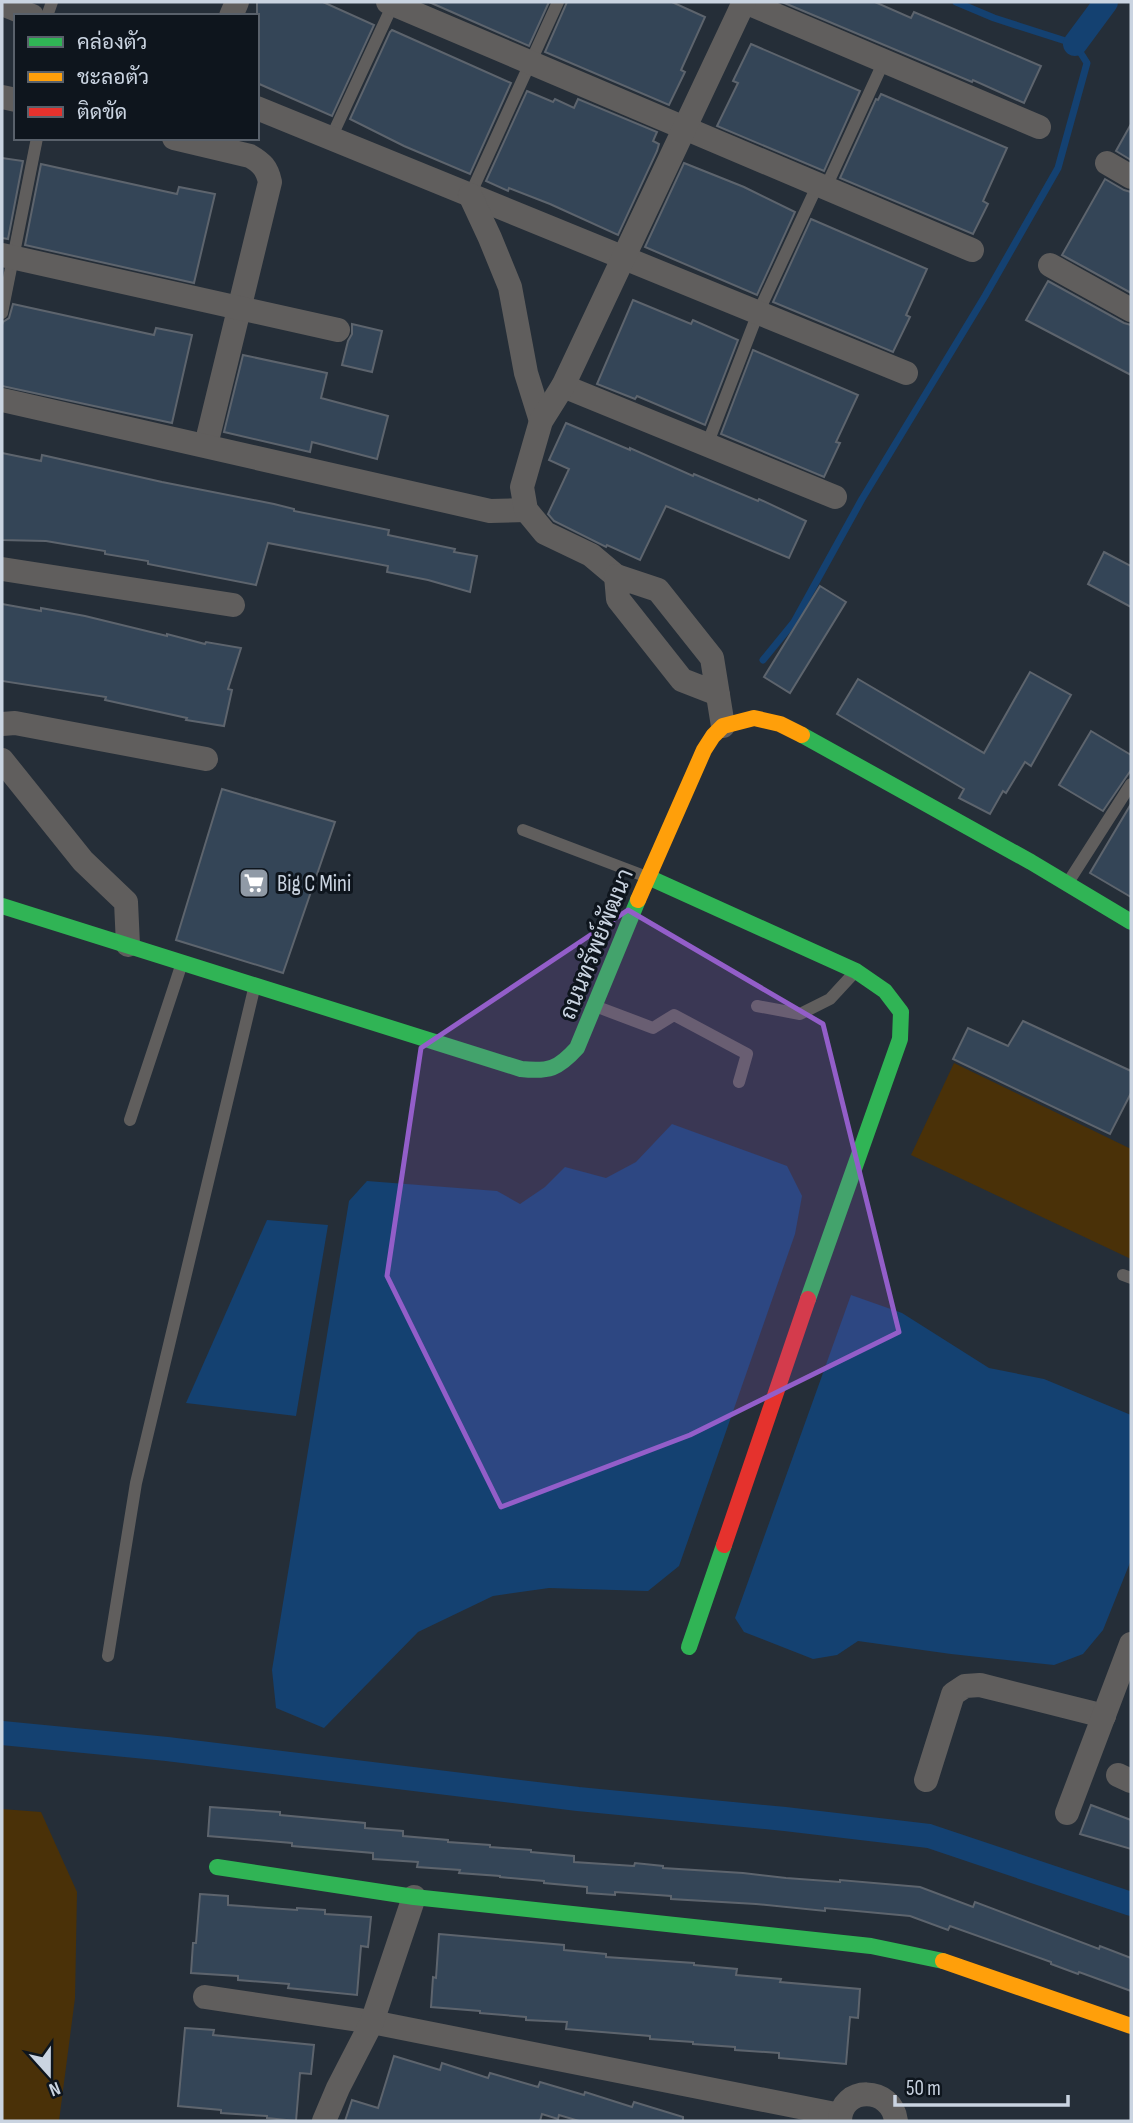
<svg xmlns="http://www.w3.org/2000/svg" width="1133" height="2123" font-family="'Sofia Sans Condensed',Sarabun,sans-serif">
<rect width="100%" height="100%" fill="#252e38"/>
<g fill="#4a3108">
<polygon points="954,1063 1131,1149 1131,1259 911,1155"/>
<polygon points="2,1809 41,1812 77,1892 75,1998 59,2121 2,2121"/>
</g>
<g fill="#144171">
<polygon points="672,1124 787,1166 802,1196 795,1234 679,1566 648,1591 549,1588 493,1596 418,1632 324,1728 276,1708 272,1670 349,1201 367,1181 497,1191 520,1204 545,1187 565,1167 606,1178 636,1162"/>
<polygon points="267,1220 328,1225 296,1416 186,1403"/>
<polygon points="851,1295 902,1313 989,1368 1044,1379 1131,1415 1131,1560 1103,1630 1083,1654 1054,1665 951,1654 858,1641 837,1655 813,1659 744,1632 735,1618"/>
</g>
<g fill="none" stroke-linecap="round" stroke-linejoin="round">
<polyline stroke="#144171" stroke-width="7" points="763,660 794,622 862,499 985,296 1058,168 1087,63 1075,44 994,18 956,2"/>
<g stroke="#144171" stroke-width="24">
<polyline points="1075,44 1106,2"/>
<polyline points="2,1733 167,1749 578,1799 785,1819 929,1836 1131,1904"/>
</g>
</g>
<g fill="#344557" stroke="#5d646d" stroke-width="2">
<polygon points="257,2 323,2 374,25 332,116 257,83"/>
<polygon points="429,2 549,2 529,46"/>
<polygon points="567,2 672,2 705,17 681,70 685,72 669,105 545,52"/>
<polygon points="782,2 875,2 911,18 914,12 1041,66 1024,103 973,80 972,82"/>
<polygon points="392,30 511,83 470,174 404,146 350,119 390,32"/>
<polygon points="751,44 860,91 824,171 717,126 738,83 733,81"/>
<polygon points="527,91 553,102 555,99 574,108 578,99 657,132 653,141 659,144 657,151 618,235 550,204 509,188 508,191 486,181"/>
<polygon points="881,94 1007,148 983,201 988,204 973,234 840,178 876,99 878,100"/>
<polygon points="1131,124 1131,160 1116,151"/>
<polygon points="2,158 23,161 8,239 2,238"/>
<polygon points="684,163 744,187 795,212 757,295 645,247"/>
<polygon points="41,164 177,194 179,187 215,194 194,283 25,245"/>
<polygon points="1105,179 1124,190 1131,192 1131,293 1062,255"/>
<polygon points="811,219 927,269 906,315 910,317 893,352 773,302"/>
<polygon points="1048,281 1124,323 1131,325 1131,375 1026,320"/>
<polygon points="633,300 691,324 693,320 738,340 705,425 637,396 635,399 597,384"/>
<polygon points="13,304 154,335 156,328 192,335 172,423 2,386 2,325 3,322 9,318"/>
<polygon points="352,324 382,331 372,372 342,365 348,341 352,334"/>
<polygon points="753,350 858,395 836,442 840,443 824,477 721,434"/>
<polygon points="243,355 327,373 321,398 388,416 377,459 312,442 310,452 224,432"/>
<polygon points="566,423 630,450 630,448 693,476 694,474 758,501 759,499 806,521 789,558 666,506 640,560 607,545 606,547 554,521 548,514 569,469 549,460"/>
<polygon points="2,453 41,461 42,455 162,482 274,504 294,509 294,511 389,530 388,535 455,549 454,552 477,556 470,592 428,580 387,572 388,566 268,543 256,585 148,564 148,561 105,554 105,551 46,541 2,540"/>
<polygon points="1104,552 1131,566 1131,607 1088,584"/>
<polygon points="820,586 846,602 790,693 764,677"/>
<polygon points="2,604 41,611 41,608 85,616 167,636 167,634 205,644 206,642 241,648 228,689 232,690 224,726 186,720 187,718 105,700 106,697 2,681"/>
<polygon points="1030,672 1071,695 1031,766 1025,762 1006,793 1003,791 990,814 959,798 964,789 837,714 858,679 984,753"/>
<polygon points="1091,731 1131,755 1131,770 1103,811 1059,785"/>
<polygon points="222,789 335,822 283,973 176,940"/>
<polygon points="1131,804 1131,897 1090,873"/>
<polygon points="1023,1021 1131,1071 1131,1093 1110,1134 953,1059 968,1028 1008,1046"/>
<polygon points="1091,1805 1131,1820 1131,1849 1080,1834"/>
<polygon points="210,1807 280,1812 280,1815 365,1823 365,1828 403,1831 403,1836 448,1840 448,1842 490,1845 490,1847 531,1850 531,1852 574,1856 574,1862 634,1866 635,1863 663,1866 663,1868 743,1873 786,1878 840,1882 840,1880 920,1887 973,1907 975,1902 1099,1949 1100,1946 1131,1958 1131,1991 1079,1972 1078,1974 1051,1964 1051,1962 950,1926 948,1930 910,1916 825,1908 825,1911 756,1904 671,1899 671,1896 615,1892 615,1895 587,1893 587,1887 544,1883 544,1881 500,1877 500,1876 459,1873 460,1870 417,1867 418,1862 373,1859 373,1853 292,1846 292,1843 208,1836"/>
<polygon points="200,1894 228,1896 228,1905 297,1910 297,1908 325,1910 325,1914 371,1917 368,1947 361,1946 357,1995 288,1988 289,1984 238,1980 238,1976 191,1973 193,1943 196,1943"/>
<polygon points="439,1934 564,1945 564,1950 606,1954 606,1957 694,1963 694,1965 737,1969 736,1975 781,1979 780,1982 860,1989 858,2018 850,2017 846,2064 779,2058 779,2053 735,2050 735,2047 693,2044 693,2042 650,2039 650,2036 566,2029 567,2022 526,2020 526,2017 480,2013 480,2011 431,2007 433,1977 436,1978"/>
<polygon points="185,2028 214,2030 213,2035 314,2045 311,2074 300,2073 296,2121 267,2118 267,2116 221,2113 221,2110 178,2106"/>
<polygon points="394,2056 440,2070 442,2063 488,2078 490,2073 538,2087 540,2082 584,2095 585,2092 632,2107 634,2102 683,2117 683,2121 579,2121 559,2115 558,2119 542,2114 540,2121 345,2121 352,2100 378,2108"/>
</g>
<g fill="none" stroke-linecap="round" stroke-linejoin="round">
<g stroke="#605e5d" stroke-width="12">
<polyline points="47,16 52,2"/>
<polyline points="331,138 394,2"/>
<polyline points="826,187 884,61"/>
<polyline points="470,195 558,2"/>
<polyline points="2,313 37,138"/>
<polyline points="707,445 758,313 818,184"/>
<polyline points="523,830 647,877"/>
<polyline points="1069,881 1131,784"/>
<polyline points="595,1006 653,1028 674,1015 747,1054 739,1082"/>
<polyline points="757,1006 800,1014 830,999 854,973"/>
<polyline points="130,1120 181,966"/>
<polyline points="1123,1275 1131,1278"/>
<polyline points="108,1656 136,1483 254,989"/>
</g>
<g stroke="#605e5d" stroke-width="24">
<polyline points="388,2 972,250"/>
<polyline points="745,2 1039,127"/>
<polyline points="2,4 32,16"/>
<polyline points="231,16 237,2"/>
<polyline points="2,97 16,100"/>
<polyline points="257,108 906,373"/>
<path d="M 174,138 L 250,156 C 262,163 267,168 270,182 L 206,445"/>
<polyline points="1107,163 1131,177"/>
<polyline points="470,195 490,238 510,287 526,373 541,421"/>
<polyline points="2,255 338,330"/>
<polyline points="1050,265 1131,310"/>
<polyline points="563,386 835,497"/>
<polyline points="2,400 490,511 526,510"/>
<polyline points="2,569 233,605"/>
<polyline points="616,576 591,555 545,533 526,510 522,487 541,421 563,386 744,2"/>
<polyline points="718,694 682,680 618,599 616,576 658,590 712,658 723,726"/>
<polyline points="2,724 15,723 206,759"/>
<polyline points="2,760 83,861 126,902 128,945"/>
<polyline points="1118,1775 1131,1781"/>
<polyline points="926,1780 953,1694 965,1686 980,1685 1104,1716"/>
<polyline points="1067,1813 1131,1644"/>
<polyline points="205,1997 372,2022 840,2115"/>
<polyline points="324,2121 338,2088 372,2022 414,1897"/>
<path d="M 840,2121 C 841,2085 892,2086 896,2121"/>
</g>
<g stroke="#30b455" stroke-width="16">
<polyline points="802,735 1031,862 1131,922"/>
<polyline points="648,877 856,971 885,991 901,1012 900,1039 808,1299"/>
<path d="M 2,906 L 521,1069 C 549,1072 558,1069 577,1048 L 638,900"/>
<polyline points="689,1647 724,1545"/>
<polyline points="217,1867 414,1897 871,1946 943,1961"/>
</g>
<g stroke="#ff9f0a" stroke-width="16">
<polyline points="638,900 704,750 713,736 723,726 754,718 780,724 802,735"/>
<polyline points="943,1961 1131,2026"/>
</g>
<polyline stroke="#e5322d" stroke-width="16" points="724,1545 808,1299"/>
</g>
<path fill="#935ec9" fill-opacity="0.2" stroke="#935ec9" stroke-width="5" stroke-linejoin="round" d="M 628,910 L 823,1024 L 899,1332 L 690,1435 L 501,1507 L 387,1276 L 421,1048 Z"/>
<defs>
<g id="supermarket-square" transform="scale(1.575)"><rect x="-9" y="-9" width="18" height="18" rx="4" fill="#909aa6" stroke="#0e151d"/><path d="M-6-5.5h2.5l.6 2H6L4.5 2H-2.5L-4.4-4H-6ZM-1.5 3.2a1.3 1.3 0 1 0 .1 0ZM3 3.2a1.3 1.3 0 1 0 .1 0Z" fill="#fff"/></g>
</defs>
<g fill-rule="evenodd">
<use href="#supermarket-square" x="254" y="883"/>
</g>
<g text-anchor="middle" stroke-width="6" stroke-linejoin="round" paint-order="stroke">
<g font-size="23" fill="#cad4e1" stroke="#0e151d" text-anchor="start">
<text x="277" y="891">Big C Mini</text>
</g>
<g font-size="23" fill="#cad4e1" stroke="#0e151d">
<text transform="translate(596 944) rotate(-68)" y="8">ถนนทรัพย์พัฒนา</text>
</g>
</g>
<rect width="1133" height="2123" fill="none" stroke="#cad4e1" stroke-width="7"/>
<rect x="14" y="14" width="245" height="126" fill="#0e151d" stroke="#59616b" stroke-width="2"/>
<rect x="28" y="37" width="35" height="10" fill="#30b455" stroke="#59616b" stroke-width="2"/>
<text x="77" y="49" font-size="21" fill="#cad4e1">คล่องตัว</text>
<rect x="28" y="72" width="35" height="10" fill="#ff9f0a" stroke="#59616b" stroke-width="2"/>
<text x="77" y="84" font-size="21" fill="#cad4e1">ชะลอตัว</text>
<rect x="28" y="107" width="35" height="10" fill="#e5322d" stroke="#59616b" stroke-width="2"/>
<text x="77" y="119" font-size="21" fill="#cad4e1">ติดขัด</text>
<g transform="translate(49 2074) rotate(159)" stroke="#0e151d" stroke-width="5" paint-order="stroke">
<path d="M0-5L12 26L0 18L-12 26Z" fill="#cad4e1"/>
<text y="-10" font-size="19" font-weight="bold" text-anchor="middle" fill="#cad4e1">N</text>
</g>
<path d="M895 2095v10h173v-10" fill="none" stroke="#cad4e1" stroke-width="3.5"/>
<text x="906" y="2095" font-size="21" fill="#cad4e1" stroke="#0e151d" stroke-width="5" paint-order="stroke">50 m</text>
</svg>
